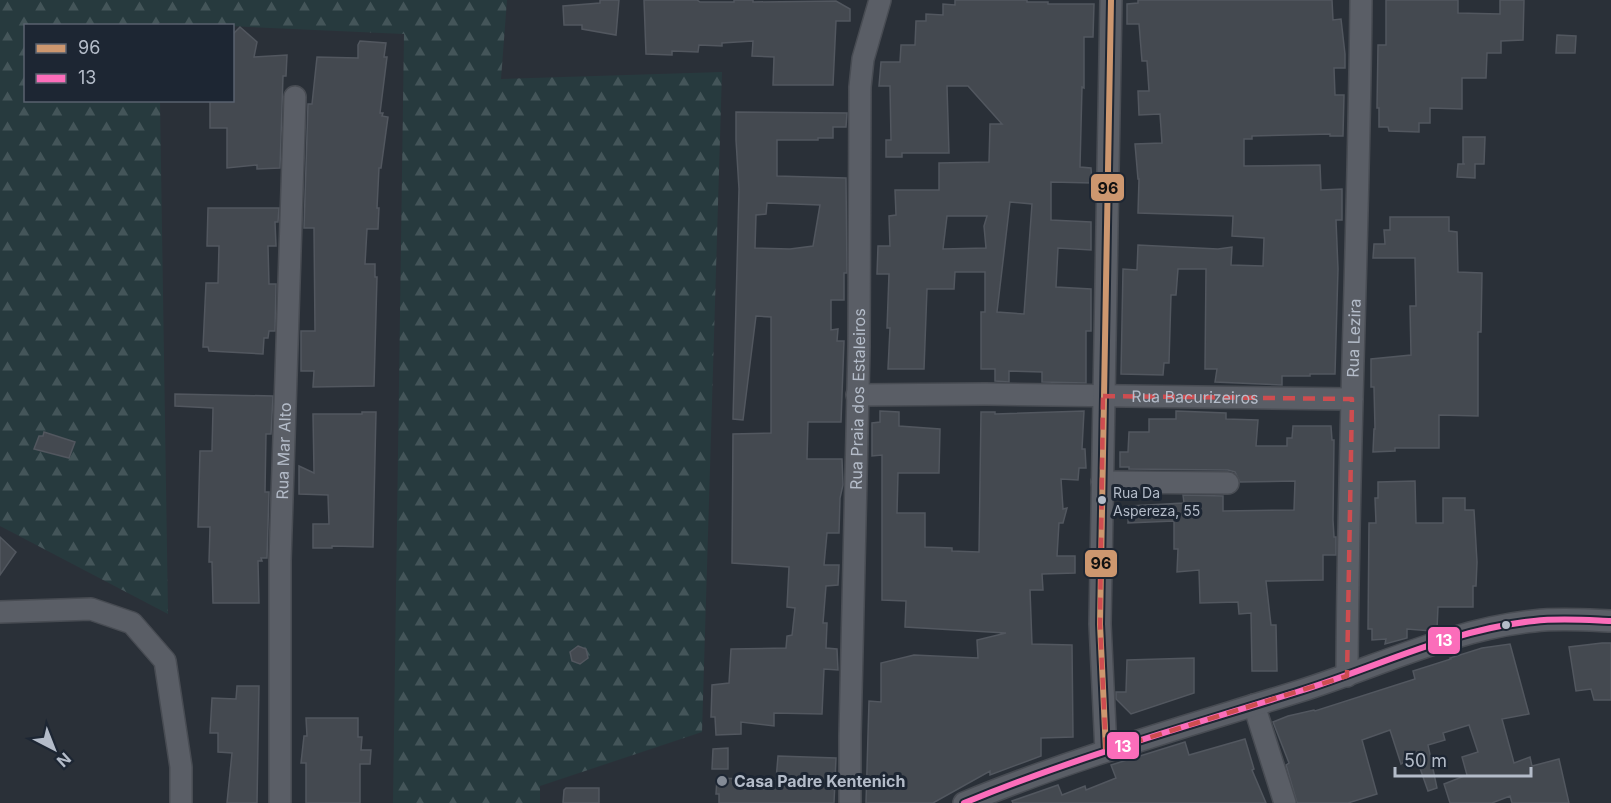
<svg xmlns="http://www.w3.org/2000/svg" width="1611" height="803" font-family="Inter,sans-serif">
<defs>
<pattern id="forest-firs" width="22" height="20" patternUnits="userSpaceOnUse" patternTransform="scale(1.5)"><rect width="22" height="20" fill="#273a3e"/><path d="M5 1l3.5 6h-7zM16 11l3.5 6h-7z" fill="#445559"/></pattern>
</defs>
<rect width="100%" height="100%" fill="#2a3038"/>
<polygon fill="url(#forest-firs)" points="0,0 507,0 501,79 722,72 702,732 540,786 540,803 393,803 404,34 159,23 158,26 26,26 26,100 160,101 168,614 0,526"/>
<g fill="#444950" stroke="#52575f" stroke-width="1.5" fill-rule="evenodd">
<polygon points="600,0 619,0 616,35 582,29 582,25 564,25 563,6 600,3"/>
<polygon points="644,0 697,0 700,2 734,2 734,0 753,0 753,2 836,1 850,9 850,21 836,21 833,85 773,85 774,57 752,56 753,41 722,43 722,46 699,45 698,52 672,51 672,55 646,54"/>
<path d="M 955,0 L 1027,0 L 1027,2 L 1048,2 L 1048,4 L 1094,4 L 1093,37 L 1084,37 L 1084,88 L 1082,87 L 1080,167 L 1091,168 L 1092,183 L 1051,182 L 1051,220 L 1091,222 L 1091,250 L 1058,248 L 1056,287 L 1091,289 L 1091,331 L 1086,331 L 1086,383 L 1042,382 L 1042,372 L 1009,371 L 1009,382 L 995,381 L 995,369 L 981,369 L 981,312 L 985,312 L 985,272 L 955,272 L 954,289 L 927,289 L 924,369 L 888,369 L 890,328 L 887,328 L 889,274 L 877,274 L 878,246 L 890,246 L 889,216 L 896,215 L 895,190 L 939,190 L 939,163 L 989,162 L 990,124 L 1002,124 L 968,86 L 947,86 L 949,153 L 902,153 L 902,157 L 886,157 L 886,140 L 891,140 L 890,86 L 879,86 L 881,62 L 900,62 L 901,45 L 915,45 L 916,21 L 926,21 L 926,14 L 943,15 L 943,4 L 955,5 ZM 1010,202 L 1032,204 L 1024,314 L 997,312 ZM 947,216 L 987,216 L 984,226 L 986,248 L 943,249 Z"/>
<polygon points="1138,0 1332,0 1333,20 1341,19 1345,54 1345,68 1334,68 1335,95 1344,95 1343,136 1330,136 1330,134 1252,136 1252,139 1244,139 1244,166 1320,165 1321,190 1342,189 1342,220 1336,220 1338,269 1335,374 1310,374 1310,376 1282,376 1282,385 1215,382 1217,369 1205,369 1206,269 1178,269 1176,295 1171,295 1169,363 1164,363 1163,375 1121,374 1123,269 1137,270 1138,245 1218,249 1232,247 1231,265 1263,266 1264,238 1232,236 1233,216 1138,213 1139,179 1138,179 1135,144 1162,143 1160,114 1139,115 1138,91 1149,91 1147,61 1142,61 1139,24 1127,24 1127,4 1138,3"/>
<polygon points="1386,0 1458,0 1458,13 1500,14 1500,0 1524,0 1523,40 1501,41 1501,53 1487,53 1486,78 1462,78 1462,109 1430,108 1430,123 1419,123 1419,132 1389,131 1388,127 1379,127 1379,108 1377,108 1378,45 1386,45"/>
<polygon points="240,27 257,42 254,57 287,55 286,76 283,76 280,168 257,169 257,165 227,168 227,128 210,128 210,100 232,100 232,35"/>
<polygon points="1557,35 1576,36 1575,53 1556,53"/>
<polygon points="360,41 386,43 384,57 387,57 380,113 383,113 382,116 388,117 381,168 379,168 377,208 379,208 378,229 367,229 365,264 375,264 375,277 377,277 374,386 313,387 314,371 301,371 301,331 315,331 314,228 304,228 308,104 312,104 317,57 358,58 358,45"/>
<path d="M 736,112 L 847,113 L 846,127 L 833,127 L 833,138 L 818,138 L 818,140 L 777,140 L 777,176 L 846,178 L 847,273 L 844,273 L 844,300 L 831,300 L 831,330 L 838,329 L 837,341 L 844,341 L 841,422 L 808,422 L 807,459 L 842,459 L 843,485 L 840,498 L 839,533 L 827,533 L 824,565 L 839,565 L 838,585 L 826,586 L 823,623 L 827,623 L 826,648 L 837,649 L 838,670 L 824,669 L 822,714 L 774,713 L 774,726 L 741,722 L 741,734 L 716,735 L 715,717 L 711,717 L 712,685 L 729,683 L 731,649 L 786,648 L 787,636 L 792,635 L 795,608 L 787,607 L 789,567 L 732,563 L 733,434 L 771,433 L 771,317 L 756,316 L 743,420 L 733,419 L 739,189 L 736,140 ZM 767,203 L 820,205 L 813,246 L 790,249 L 755,248 L 756,215 L 766,214 Z"/>
<polygon points="1463,137 1485,137 1484,164 1475,164 1475,178 1457,177 1458,164 1465,164 1463,164"/>
<polygon points="208,208 279,208 278,222 275,222 276,246 268,246 269,284 276,284 275,331 269,331 268,338 264,338 263,354 209,351 208,347 203,347 206,283 218,283 219,246 207,246"/>
<polygon points="1390,217 1449,217 1449,231 1457,232 1458,272 1482,273 1481,332 1478,332 1478,416 1439,415 1439,448 1395,448 1395,451 1373,452 1374,429 1375,429 1374,387 1371,387 1371,359 1411,355 1410,306 1416,306 1415,258 1373,258 1374,244 1385,244 1384,230 1390,230"/>
<polygon points="175,394 273,396 271,434 266,434 265,492 269,492 267,558 261,558 262,561 258,561 259,603 213,603 212,562 209,562 210,527 198,527 200,451 212,451 213,408 175,406"/>
<polygon points="880,411 899,412 899,426 940,429 939,473 898,473 897,513 925,513 925,547 952,548 952,551 979,552 981,412 995,412 995,414 1084,411 1082,449 1085,449 1086,468 1079,468 1078,480 1061,479 1063,509 1067,508 1063,523 1059,523 1057,556 1075,556 1075,573 1042,574 1043,590 1030,590 1032,644 1072,645 1073,737 1041,738 1041,756 990,775 990,771 933,803 866,803 869,701 881,702 881,663 914,655 978,658 977,640 1006,633 905,627 906,601 882,600 882,455 872,456 872,423 880,422"/>
<polygon points="1176,411 1226,413 1226,419 1258,420 1256,446 1287,446 1287,438 1292,438 1293,426 1331,426 1332,440 1334,440 1333,520 1334,537 1336,537 1336,555 1323,555 1323,580 1266,581 1271,625 1276,625 1277,671 1252,671 1251,613 1239,614 1238,602 1200,603 1199,570 1177,572 1178,549 1174,549 1174,521 1128,523 1129,506 1184,503 1183,495 1223,496 1223,511 1294,510 1295,481 1240,482 1235,472 1228,470 1129,469 1129,467 1120,467 1120,452 1128,452 1129,432 1149,432 1149,419 1176,419"/>
<polygon points="362,412 376,412 373,547 332,546 332,548 313,548 313,524 329,524 328,495 299,494 299,466 314,473 313,414 362,414"/>
<polygon points="44,432 75,442 69,458 34,449 39,436 43,436"/>
<polygon points="1415,481 1416,523 1443,523 1443,498 1465,498 1465,510 1474,510 1477,562 1476,586 1473,586 1473,607 1438,607 1437,629 1432,631 1407,629 1407,638 1385,644 1386,639 1372,640 1372,629 1368,629 1369,523 1376,523 1375,498 1378,498 1378,482"/>
<polygon points="0,537 16,552 0,575"/>
<polygon points="1602,643 1611,643 1611,700 1594,700 1591,689 1576,691 1569,647"/>
<polygon points="1510,644 1529,714 1502,719 1514,763 1530,757 1532,766 1559,759 1569,803 1512,803 1510,796 1492,803 1450,803 1444,784 1467,775 1462,757 1478,752 1469,725 1443,733 1445,740 1428,745 1437,788 1428,791 1415,754 1401,764 1390,730 1362,740 1377,794 1348,803 1297,803 1286,765 1289,763 1273,722 1288,716 1314,710 1315,711 1415,679 1413,671 1451,659 1450,658 1482,648"/>
<polygon points="578,646 586,649 588,658 580,664 572,661 570,652"/>
<polygon points="1194,658 1194,693 1131,714 1116,699 1116,692 1126,692 1127,660"/>
<polygon points="237,686 259,686 257,803 227,803 232,753 218,752 218,733 210,733 212,698 236,699"/>
<polygon points="306,718 358,718 358,737 362,737 361,750 371,750 370,764 360,764 360,803 306,803 306,763 301,763 304,736 307,736"/>
<polygon points="1245,739 1254,769 1252,770 1266,803 1013,803 1012,801 1058,785 1062,795 1085,786 1086,790 1116,778 1111,765 1185,742 1189,755"/>
<polygon points="728,748 728,769 712,769 713,749"/>
<polygon points="778,756 836,758 834,803 719,803 719,794 716,794 717,778 776,780"/>
<polygon points="566,788 599,788 599,803 563,803 564,790"/>
</g>
<g fill="none" stroke-linecap="round" stroke-linejoin="round">
<g stroke="#484c53" stroke-width="24">
<g id="minor">
<path id="s1" d="M 857,395 L 986,394 L 1352,399"/>
<polyline points="1102,482 1228,483"/>
<polyline points="0,612 91,609 132,623 165,661 181,767 181,803"/>
<path id="s2" d="M 1347,676 C 1348,451 1359,225 1361,0"/>
<polyline points="1254,705 1285,803"/>
<polyline points="1106,751 1100,624 1111,0"/>
<path id="s3" d="M 280,803 L 280,561 L 295,97"/>
<path id="s4" d="M 850,803 L 850,736 L 859,347 L 860,87 L 863,59 L 880,0"/>
<path d="M 964,803 C 1073,758 1188,726 1300,691 C 1377,667 1453,629 1534,621 C 1559,618 1586,620 1611,621"/>
</g>
</g>
<use href="#minor" stroke="#5a5e66" stroke-width="21"/>
<g stroke="#1d2633" stroke-width="10">
<polyline id="bus-1" points="1106,751 1100,624 1111,0"/>
</g>
<g stroke="#1d2633" stroke-width="10">
<path id="bus-2" d="M 964,803 C 1073,758 1188,726 1300,691 C 1377,667 1453,629 1534,621 C 1559,618 1586,620 1611,621"/>
</g>
<use href="#bus-1" stroke="#cd976f" stroke-width="6"/>
<use href="#bus-2" stroke="#fb6dba" stroke-width="6"/>
</g>
<path fill="none" stroke="#ce4d50" stroke-width="4.5" stroke-dasharray="12 8" stroke-linejoin="round" d="M 1103,396 L 1352,399 L 1347,676 L 1106,751 L 1100,624 Z"/>
<g fill="#b4bcc9" stroke="#1d2633" stroke-width="2">
<circle cx="1102" cy="500" r="5"/>
<circle cx="1506" cy="625" r="5"/>
</g>
<circle fill="#848b96" stroke="#1d2633" stroke-width="2" cx="722" cy="781" r="6"/>
<g text-anchor="middle" stroke-width="6" stroke-linejoin="round" paint-order="stroke">
<g font-size="14" fill="#b4bcc9" stroke="#1d2633" text-anchor="start">
<text x="1113" y="498">Rua Da<tspan x="1113" dy="18">Aspereza, 55</tspan></text>
</g>
<g font-size="16" fill="#b4bcc9" stroke="#1d2633">
<text dy="6" stroke="none"><textPath href="#s2" startOffset="338">Rua Lezira</textPath></text>
<text dy="6" stroke="none"><textPath href="#s1" startOffset="338">Rua Bacurizeiros</textPath></text>
<text dy="6" stroke="none"><textPath href="#s4" startOffset="404">Rua Praia dos Estaleiros</textPath></text>
<text dy="6" stroke="none"><textPath href="#s3" startOffset="352">Rua Mar Alto</textPath></text>
</g>
<g font-size="16" font-weight="bold" fill="#b4bcc9" stroke="#1d2633" text-anchor="start">
<text x="734" y="787">Casa Padre Kentenich</text>
</g>
</g>
<g stroke="#1d2633" stroke-width="2">
<rect x="1090" y="173" width="35" height="29" rx="6" fill="#cd976f"/>
<rect x="1084" y="549" width="34" height="29" rx="6" fill="#cd976f"/>
<rect x="1427" y="626" width="34" height="29" rx="6" fill="#fb6dba"/>
<rect x="1106" y="731" width="34" height="29" rx="6" fill="#fb6dba"/>
</g>
<g font-size="16" text-anchor="middle" font-weight="bold" fill="#fff">
<text x="1444" y="646">13</text>
<text x="1123" y="752">13</text>
</g>
<g font-size="16" text-anchor="middle" font-weight="bold" fill="#111">
<text x="1108" y="194">96</text>
<text x="1101" y="569">96</text>
</g>
<rect x="24" y="24" width="210" height="78" fill="#1d2633" stroke="#59626f" stroke-width="1.5"/>
<rect x="36" y="44" width="30" height="9" fill="#cd976f" stroke="#59626f" stroke-width="1.5"/>
<text x="78" y="54" font-size="18" fill="#b4bcc9">96</text>
<rect x="36" y="74" width="30" height="9" fill="#fb6dba" stroke="#59626f" stroke-width="1.5"/>
<text x="78" y="84" font-size="18" fill="#b4bcc9">13</text>
<g transform="translate(54 749) rotate(138)" stroke="#1d2633" stroke-width="4.5" paint-order="stroke">
<path d="M0-4.5L10 22L0 15L-10 22Z" fill="#b4bcc9"/>
<text y="-9" font-size="16" font-weight="bold" text-anchor="middle" fill="#b4bcc9">N</text>
</g>
<path d="M1395 767v9h136v-9" fill="none" stroke="#b4bcc9" stroke-width="3"/>
<text x="1404" y="767" font-size="18" fill="#b4bcc9" stroke="#1d2633" stroke-width="4.5" paint-order="stroke">50 m</text>
</svg>
